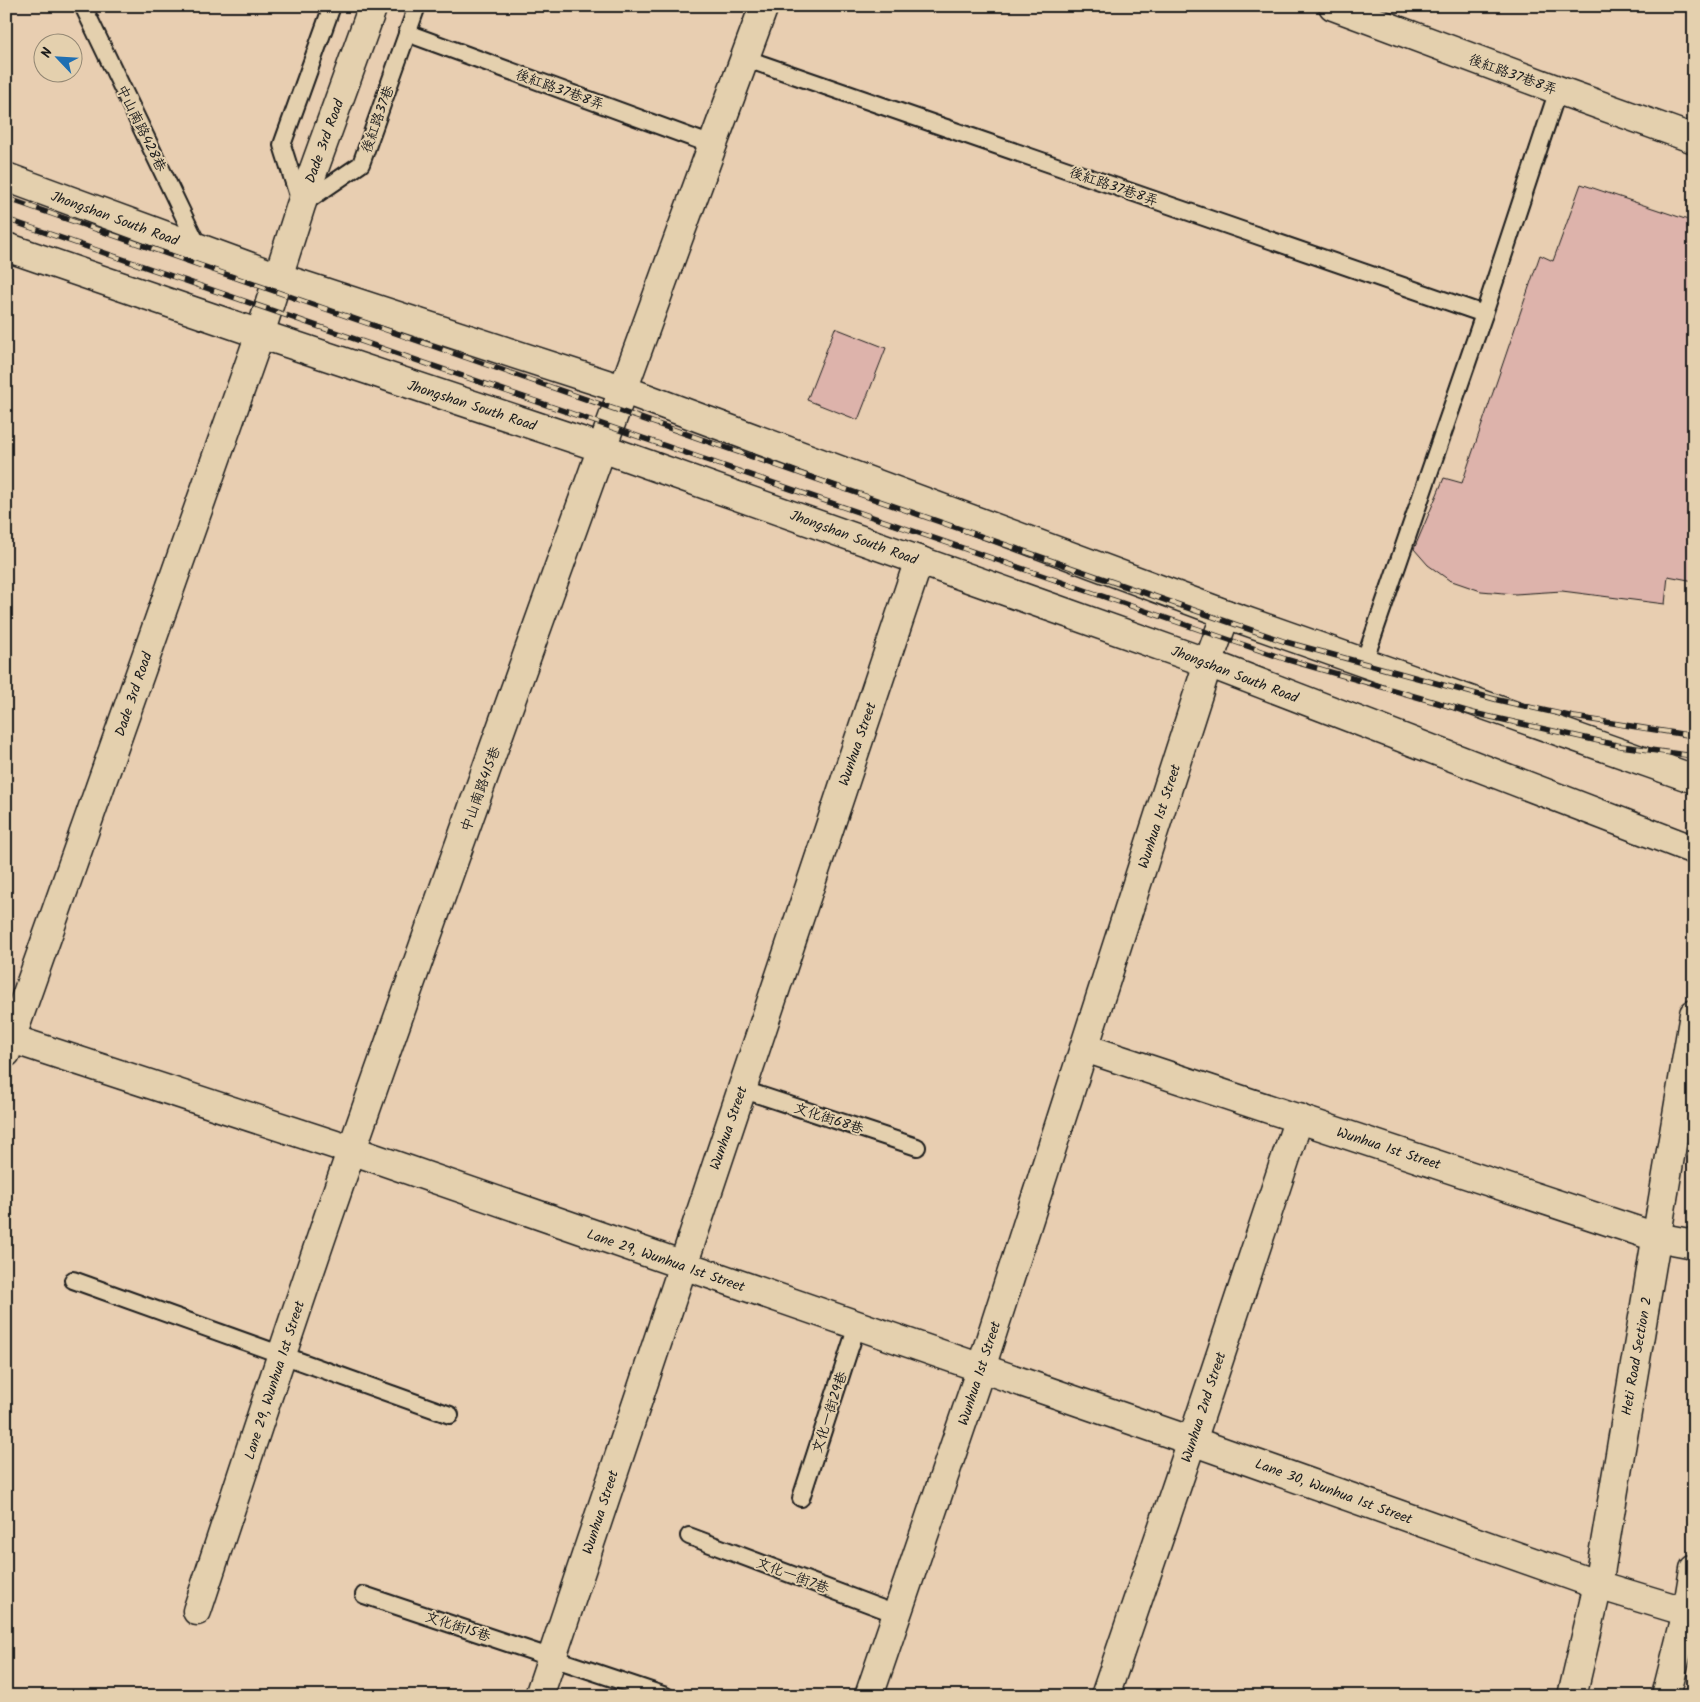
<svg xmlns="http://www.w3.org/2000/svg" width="1700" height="1702" font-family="Kalam,'LXGW WenKai TC',sans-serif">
<rect width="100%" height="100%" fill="#e8ceb1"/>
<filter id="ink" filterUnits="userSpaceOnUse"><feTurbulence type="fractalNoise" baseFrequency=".02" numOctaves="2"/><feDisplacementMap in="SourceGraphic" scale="10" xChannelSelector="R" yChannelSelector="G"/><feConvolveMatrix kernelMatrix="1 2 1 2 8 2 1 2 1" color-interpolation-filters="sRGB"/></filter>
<g filter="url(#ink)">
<g fill="#ddb3ab" stroke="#1c1c1c">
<polygon points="1581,184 1694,222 1694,581 1668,576 1665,604 1562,591 1515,594 1481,591 1449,580 1428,565 1414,549 1444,478 1462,483 1540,255 1553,261"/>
<polygon points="835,328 886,348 858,420 807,400"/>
</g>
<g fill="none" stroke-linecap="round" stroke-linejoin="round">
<g stroke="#1c1c1c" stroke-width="20">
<g id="service">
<polyline points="83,6 200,250"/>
<polyline points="332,6 282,145 301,205 361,164 417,6"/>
<polyline points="407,33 712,145"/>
<polyline points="744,58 1484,314"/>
<polyline points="1364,662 1484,314 1558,90"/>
<polyline points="741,1089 917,1147"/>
<polyline points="73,1280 450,1415"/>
<polyline points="801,1498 857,1326"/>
<polyline points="689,1536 896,1614"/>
<polyline points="364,1595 666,1696"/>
</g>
</g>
<g stroke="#1c1c1c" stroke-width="31">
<g id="minor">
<polyline points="1333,6 1558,90 1694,139"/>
<polyline points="6,1037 351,1150 1192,1441 1598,1585 1687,1612"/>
<polyline points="1085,1048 1656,1237 1694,1244"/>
<polyline points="6,1053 260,334 301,205 373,6"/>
<path d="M 197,1611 C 248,1457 298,1302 352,1149 C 486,767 623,386 764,6"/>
<polyline points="539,1696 919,560"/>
<polyline points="869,1696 981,1368 1208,663 1226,614"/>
<polyline points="1105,1696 1192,1441 1299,1118"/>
<polyline points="1572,1696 1598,1585 1694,1014"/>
<polyline points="1666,1696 1687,1612 1694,1569"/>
</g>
</g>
<g stroke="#1c1c1c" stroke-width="31">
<g id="primary">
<polyline points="6,177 278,277 622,389 1226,614 1694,779"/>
<polyline points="6,247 260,334 602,448 1208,663 1694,850"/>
</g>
</g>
<use href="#service" stroke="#e4d0ae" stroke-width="16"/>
<use href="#minor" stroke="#e4d0ae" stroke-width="28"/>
<use href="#primary" stroke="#e4d0ae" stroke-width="28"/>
<g stroke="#1c1c1c" stroke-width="5.5">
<g id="rail">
<polyline points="1688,6 1694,8"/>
<polyline points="6,198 1286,642 1498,700 1574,717 1694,736"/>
<polyline points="6,219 1285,659 1473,713 1621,746 1694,756"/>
</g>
</g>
<use href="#rail" stroke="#e4d0ae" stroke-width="4" stroke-dasharray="11" stroke-linecap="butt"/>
</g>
</g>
<g text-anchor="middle" stroke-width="4" stroke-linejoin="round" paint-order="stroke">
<g font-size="14" fill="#1c1c1c" stroke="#e4d0ae">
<text transform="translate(1513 74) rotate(20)" y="5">後紅路37巷8弄</text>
<text transform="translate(560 89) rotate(20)" y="5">後紅路37巷8弄</text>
<text transform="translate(377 119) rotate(-70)" y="5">後紅路37巷</text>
<text transform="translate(142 128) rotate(64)" y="5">中山南路428巷</text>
<text transform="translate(324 141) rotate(-70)" y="5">Dade 3rd Road</text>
<text transform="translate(1114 186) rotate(19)" y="5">後紅路37巷8弄</text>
<text transform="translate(115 218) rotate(20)" y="5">Jhongshan South Road</text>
<text transform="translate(472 405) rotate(18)" y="5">Jhongshan South Road</text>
<text transform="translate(854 537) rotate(20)" y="5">Jhongshan South Road</text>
<text transform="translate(1235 674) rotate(21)" y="5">Jhongshan South Road</text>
<text transform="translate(133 694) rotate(-71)" y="5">Dade 3rd Road</text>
<text transform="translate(857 744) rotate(-71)" y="5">Wunhua Street</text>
<text transform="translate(480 789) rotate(-70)" y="5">中山南路415巷</text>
<text transform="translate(1159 816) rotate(-72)" y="5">Wunhua 1st Street</text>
<text transform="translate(829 1118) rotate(18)" y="5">文化街68巷</text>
<text transform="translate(728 1128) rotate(-71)" y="5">Wunhua Street</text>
<text transform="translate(1389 1148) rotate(18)" y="5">Wunhua 1st Street</text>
<text transform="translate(666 1260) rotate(19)" y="5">Lane 29, Wunhua 1st Street</text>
<text transform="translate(1636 1356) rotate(-80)" y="5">Heti Road Section 2</text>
<text transform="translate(979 1373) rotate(-72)" y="5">Wunhua 1st Street</text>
<text transform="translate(274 1380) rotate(-72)" y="5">Lane 29, Wunhua 1st Street</text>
<text transform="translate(1203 1407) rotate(-72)" y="5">Wunhua 2nd Street</text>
<text transform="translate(829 1412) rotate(-72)" y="5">文化一街29巷</text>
<text transform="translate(1334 1491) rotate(20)" y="5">Lane 30, Wunhua 1st Street</text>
<text transform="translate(600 1512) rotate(-72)" y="5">Wunhua Street</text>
<text transform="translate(793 1575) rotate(21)" y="5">文化一街7巷</text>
<text transform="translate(458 1626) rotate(18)" y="5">文化街15巷</text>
</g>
</g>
<rect width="1700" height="1702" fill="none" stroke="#e4d0ae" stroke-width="25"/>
<rect x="12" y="12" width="1675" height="1677" fill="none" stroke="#1c1c1c" stroke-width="2" filter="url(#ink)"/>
<g transform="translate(58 58) rotate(295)"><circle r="24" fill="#e4d0ae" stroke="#948874"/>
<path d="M0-4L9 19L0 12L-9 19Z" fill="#1f6fb2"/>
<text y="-8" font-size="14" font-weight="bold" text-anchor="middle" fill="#1c1c1c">N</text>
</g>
</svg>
